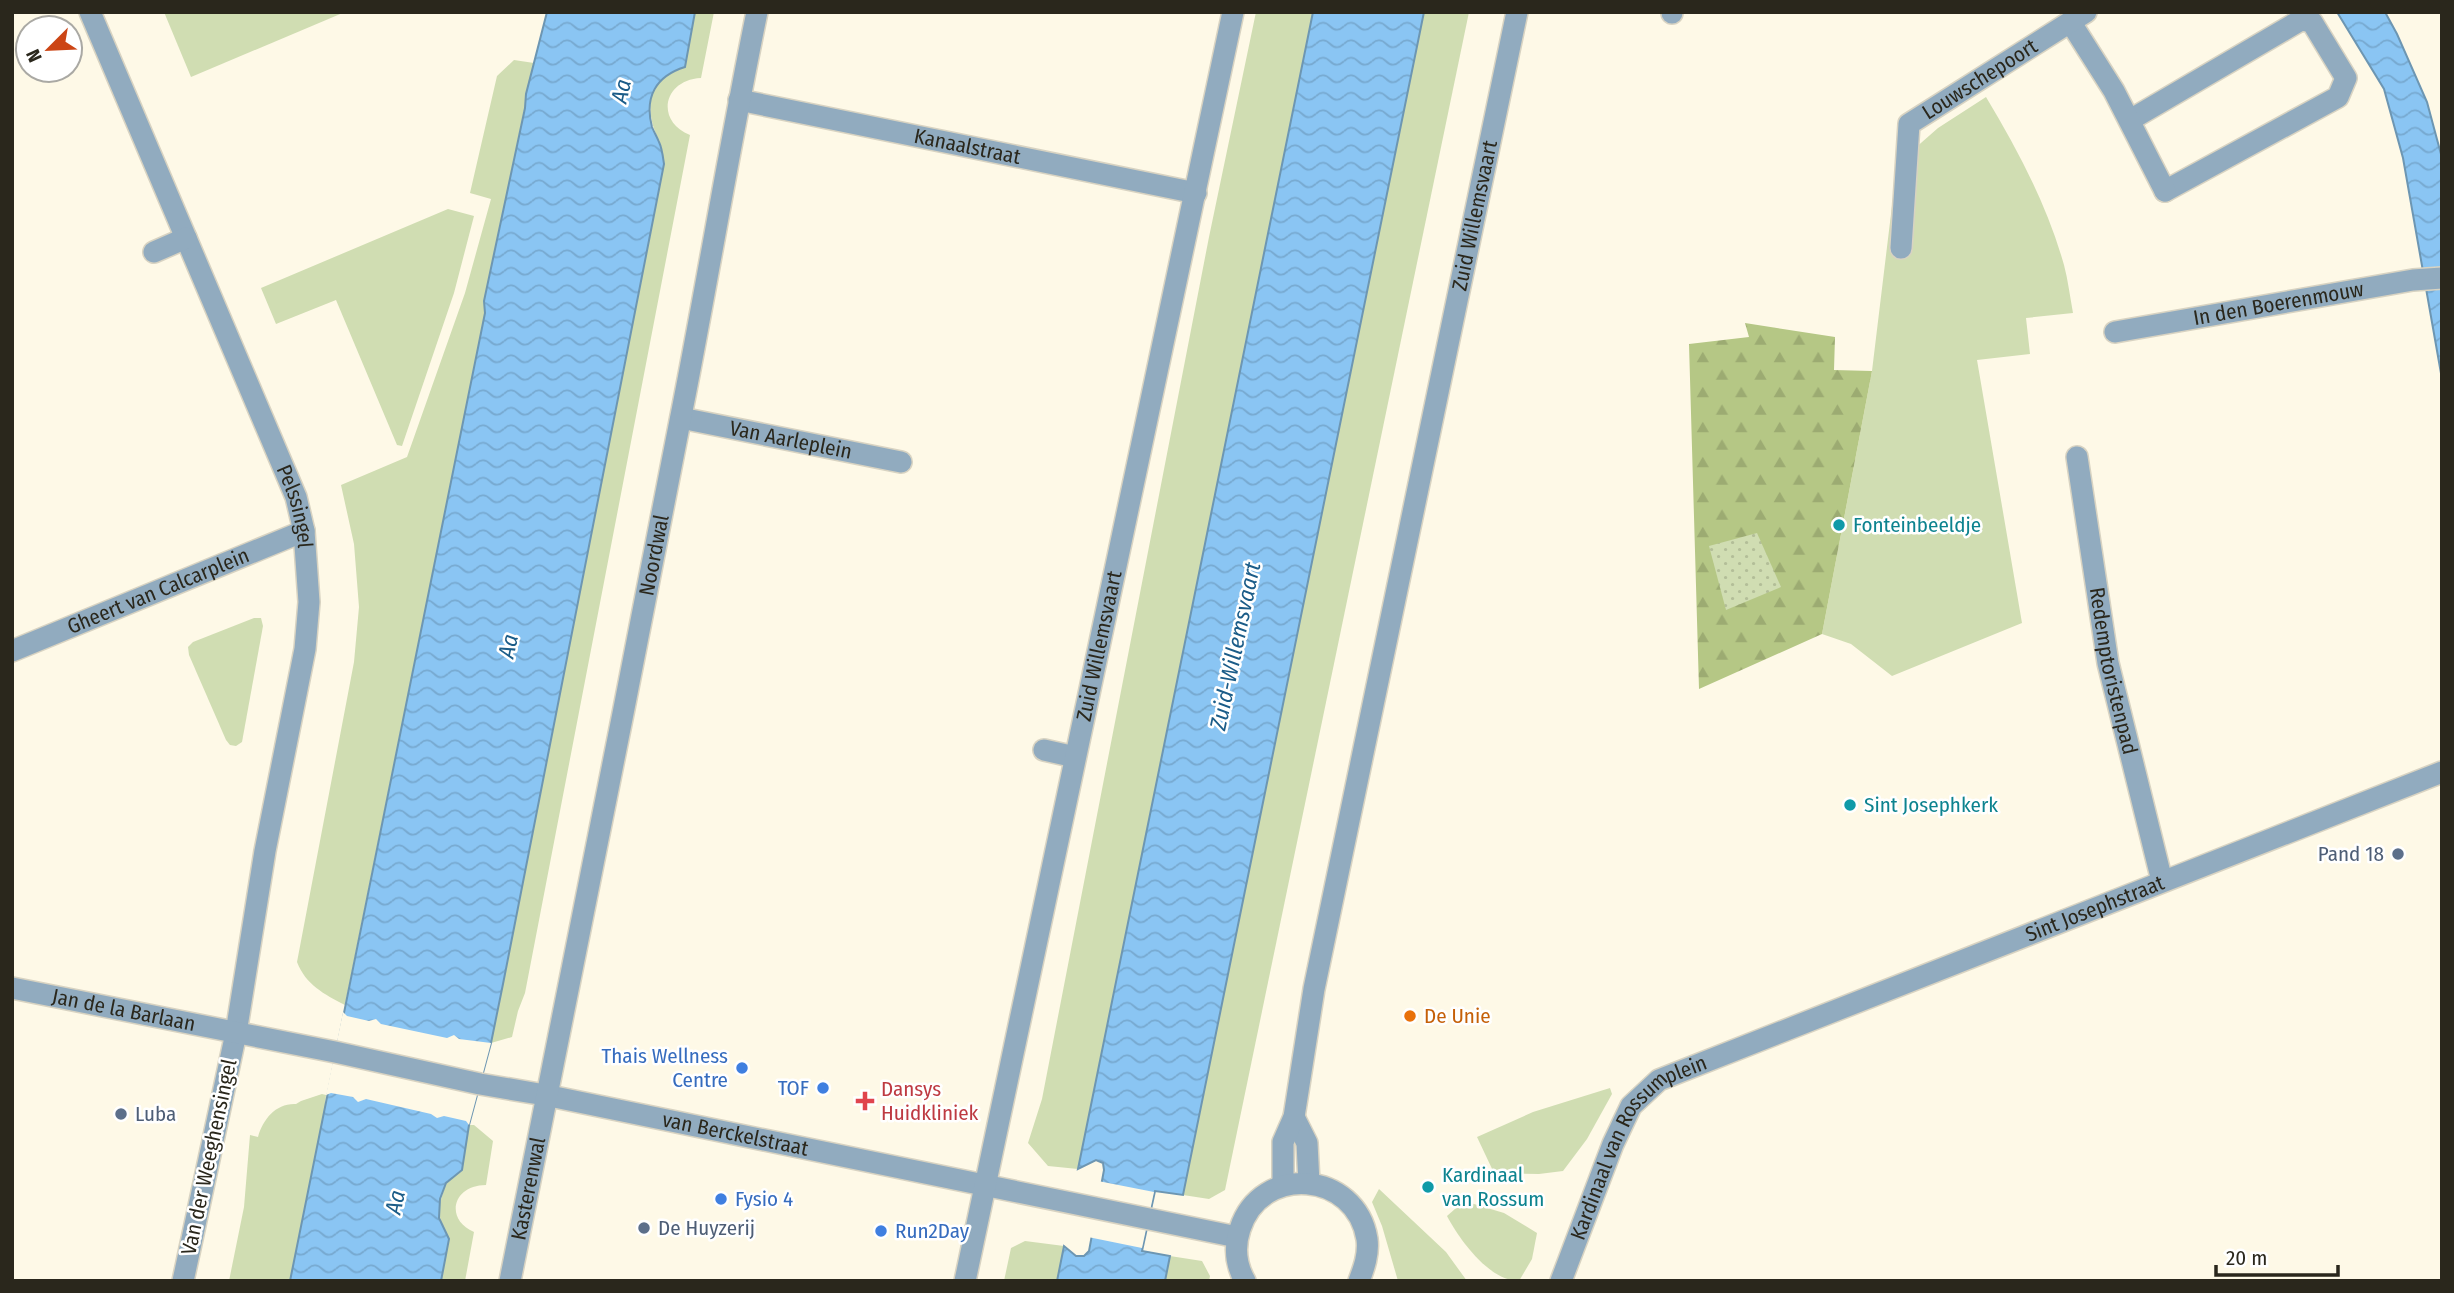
<svg xmlns="http://www.w3.org/2000/svg" width="2454" height="1293" font-family="'Fira Sans Condensed',sans-serif">
<defs>
<pattern id="forest-firs" width="22" height="20" patternUnits="userSpaceOnUse" patternTransform="scale(1.75)"><rect width="22" height="20" fill="#b5c785"/><path d="M5 1l3.5 6h-7zM16 11l3.5 6h-7z" fill="#9cab72"/></pattern>
<pattern id="park-dots" width="8" height="8" patternUnits="userSpaceOnUse" patternTransform="scale(1.75)"><rect width="8" height="8" fill="#d0ddb2"/><path d="M2 2h.1M6 6h.1" fill="none" stroke="#b3be98" stroke-width="1.8" stroke-linecap="round"/></pattern>
<pattern id="water-waves" width="16" height="10" patternUnits="userSpaceOnUse" patternTransform="scale(1.75)"><rect width="16" height="10" fill="#8ac5f3"/><path d="M0 5q4-4 8 0t8 0" fill="none" stroke="#77a9d0"/></pattern>
</defs>
<rect width="100%" height="100%" fill="#fef9e7"/>
<g fill="#d0ddb2">
<polygon points="164,12 345,12 191,77"/>
<path d="M 695,12 L 714,12 L 701,78 C 663,80 655,121 690,135 L 525,993 L 518,1011 L 512,1037 L 491,1043 L 660,142 C 649,123 644,92 664,75 C 669,71 678,69 685,66 Z"/>
<polygon points="1256,12 1313,12 1078,1169 1048,1166 1028,1143 1042,1099 1209,237"/>
<polygon points="1424,12 1469,12 1225,1190 1209,1199 1183,1195"/>
<path d="M 514,60 L 534,63 L 484,301 L 485,313 L 345,1005 C 324,994 306,985 297,962 L 354,662 L 359,607 L 354,544 L 341,485 L 407,457 L 465,293 L 491,199 L 470,193 L 497,76 Z"/>
<path d="M 1986,97 C 2018,150 2047,205 2064,265 C 2068,280 2070,297 2073,313 L 2026,318 L 2030,354 L 1977,360 L 2022,623 L 1892,676 L 1851,644 L 1822,634 L 1872,371 L 1895,181 L 1905,157 L 1938,128 Z"/>
<polygon points="448,209 474,216 454,293 402,446 397,445 336,300 276,324 261,288"/>
<polygon points="254,618 261,618 263,626 242,742 236,746 230,745 226,740 189,655 188,647 193,642"/>
<polygon points="1610,1088 1612,1094 1587,1139 1563,1171 1539,1174 1494,1173 1477,1137 1533,1112"/>
<path d="M 322,1094 L 326,1095 L 320,1165 L 297,1281 L 229,1281 L 244,1207 L 250,1135 L 258,1137 C 263,1119 276,1103 296,1104 L 301,1101 Z"/>
<path d="M 469,1125 L 474,1125 L 493,1141 L 486,1185 C 453,1185 444,1219 474,1232 L 465,1281 L 441,1281 L 449,1239 L 441,1227 L 439,1206 L 446,1183 L 462,1170 Z"/>
<polygon points="1379,1189 1446,1252 1467,1281 1398,1281 1382,1226 1372,1202"/>
<path d="M 1464,1201 L 1504,1213 L 1537,1233 L 1532,1259 L 1519,1281 C 1489,1281 1459,1239 1447,1216 Z"/>
<polygon points="1025,1241 1064,1246 1057,1281 1004,1281 1011,1248"/>
<polygon points="1170,1256 1202,1261 1210,1276 1209,1281 1165,1281"/>
</g>
<polygon fill="url(#forest-firs)" points="1745,323 1835,337 1834,370 1872,371 1822,634 1699,689 1689,344 1749,337"/>
<polygon fill="url(#park-dots)" points="1757,533 1781,587 1726,610 1709,546"/>
<g fill="url(#water-waves)" stroke="#6d96b2" stroke-width="2">
<path d="M 547,12 L 695,12 L 685,67 C 656,76 644,97 652,127 C 654,132 657,137 659,142 C 662,148 663,157 664,164 L 503,984 L 491,1043 L 469,1125 L 462,1170 L 446,1183 L 440,1199 L 439,1218 L 449,1239 L 441,1281 L 290,1281 L 485,313 L 484,301 L 525,108 L 526,94 Z"/>
<polygon points="1313,12 1424,12 1183,1195 1155,1191 1142,1251 1170,1256 1165,1281 1057,1281 1064,1246 1076,1256 1084,1256 1089,1251 1104,1170 1103,1163 1096,1160 1078,1169"/>
<polygon points="2337,12 2385,12 2397,34 2427,102 2442,158 2442,379 2403,158 2384,89"/>
</g>
<g fill="#fef9e7">
<polygon points="343,1012 347,1016 369,1021 376,1019 381,1024 447,1038 454,1035 459,1039 491,1043 469,1125 466,1121 444,1116 437,1118 431,1114 366,1099 358,1102 353,1097 331,1093 326,1095"/>
<polygon points="1098,1181 1154,1192 1142,1248 1088,1237"/>
</g>
<g fill="none" stroke-linecap="round" stroke-linejoin="round">
<g stroke="#d8d3c2" stroke-width="24">
<g id="lane">
<polyline points="1672,13 1672,12"/>
<polyline points="2130,120 2301,20 2312,22 2346,78 2338,97 2165,191"/>
<polyline points="1044,750 1075,757"/>
</g>
</g>
<g stroke="#d8d3c2" stroke-width="24">
<g id="street">
<path id="s1" d="M 90,12 L 296,497 L 304,531 L 309,602 L 305,649 L 265,851 L 236,1033 L 183,1281"/>
<polyline points="2071,23 2114,91 2165,191"/>
<path id="s2" d="M 739,100 L 1196,193"/>
<path id="s3" d="M 1901,248 L 1909,124 L 2086,12"/>
<polyline points="154,252 186,238"/>
<path id="s4" d="M 2115,332 L 2413,280 L 2442,278"/>
<path id="s5" d="M 681,418 L 901,462"/>
<path id="s6" d="M 2077,457 L 2108,663 L 2162,881"/>
<path id="s7" d="M 12,651 L 304,531"/>
<path id="s8" d="M 12,988 L 335,1052 L 480,1084 L 545,1095 L 1237,1237"/>
<polyline points="1294,1117 1307,1143 1309,1183"/>
<path id="s9" d="M 1283,1185 L 1283,1142 L 1294,1117 L 1314,989 L 1517,12"/>
<path id="s10" d="M 510,1281 C 567,994 625,708 680,421 C 707,285 729,148 757,12"/>
<path id="s11" d="M 965,1281 L 1233,12"/>
<path d="M 1245,1281 C 1236,1265 1234,1247 1240,1229 C 1261,1163 1356,1171 1367,1239 C 1369,1254 1364,1268 1359,1281"/>
<path id="s12" d="M 1561,1281 L 1613,1144 L 1631,1106 L 1659,1080 L 2442,772"/>
</g>
</g>
<use href="#lane" stroke="#91abbf" stroke-width="21"/>
<use href="#street" stroke="#91abbf" stroke-width="21"/>
</g>
<g fill="#0f9aa8" stroke="#fff" stroke-width="2.5">
<circle cx="1839" cy="525" r="7"/>
<circle cx="1850" cy="805" r="7"/>
<circle cx="1428" cy="1187" r="7"/>
</g>
<g fill="#5c6f8a" stroke="#fff" stroke-width="2.5">
<circle cx="2398" cy="854" r="7"/>
<circle cx="121" cy="1114" r="7"/>
<circle cx="644" cy="1228" r="7"/>
</g>
<circle fill="#e8710a" stroke="#fff" stroke-width="2.5" cx="1410" cy="1016" r="7"/>
<g fill="#3f7fe0" stroke="#fff" stroke-width="2.5">
<circle cx="742" cy="1068" r="7"/>
<circle cx="823" cy="1088" r="7"/>
<circle cx="721" cy="1199" r="7"/>
<circle cx="881" cy="1231" r="7"/>
</g>
<path fill="#e0444e" stroke="#fff" stroke-width="2.5" d="M861.5 1090.5h7v7h7v7h-7v7h-7v-7h-7v-7h7z"/>
<g text-anchor="middle" stroke-width="5" stroke-linejoin="round" paint-order="stroke">
<g font-size="21" fill="#2a271c" stroke="#fff">
<text dy="7" stroke="none"><textPath href="#s3" startOffset="208">Louwschepoort</textPath></text>
<text dy="7" stroke="none"><textPath href="#s2" startOffset="233">Kanaalstraat</textPath></text>
<text dy="7" stroke="none"><textPath href="#s9" startOffset="990">Zuid Willemsvaart</textPath></text>
<text dy="7" stroke="none"><textPath href="#s4" startOffset="166">In den Boerenmouw</textPath></text>
<text dy="7" stroke="none"><textPath href="#s5" startOffset="112">Van Aarleplein</textPath></text>
<text dy="7" stroke="none"><textPath href="#s1" startOffset="536">Pelssingel</textPath></text>
<text dy="7" stroke="none"><textPath href="#s10" startOffset="740">Noordwal</textPath></text>
<text dy="7" stroke="none"><textPath href="#s7" startOffset="158">Gheert van Calcarplein</textPath></text>
<text dy="7" stroke="none"><textPath href="#s11" startOffset="649">Zuid Willemsvaart</textPath></text>
<text dy="7" stroke="none"><textPath href="#s6" startOffset="217">Redemptoristenpad</textPath></text>
<text dy="7" stroke="none"><textPath href="#s12" startOffset="695">Sint Josephstraat</textPath></text>
<text dy="7" stroke="none"><textPath href="#s8" startOffset="114">Jan de la Barlaan</textPath></text>
<text dy="7" stroke="none"><textPath href="#s8" startOffset="738">van Berckelstraat</textPath></text>
<text dy="7" stroke="none"><textPath href="#s12" startOffset="161">Kardinaal van Rossumplein</textPath></text>
<text transform="translate(209 1157) rotate(-78)" y="7">Van der Weeghensingel</text>
<text dy="7" stroke="none"><textPath href="#s10" startOffset="94">Kasterenwal</textPath></text>
</g>
<g font-size="21" fill="#0d838f" stroke="#fff" text-anchor="start">
<text x="1853" y="532">Fonteinbeeldje</text>
<text x="1864" y="812">Sint Josephkerk</text>
<text x="1442" y="1182">Kardinaal<tspan x="1442" dy="24">van Rossum</tspan></text>
</g>
<g font-size="21" fill="#4e5e75" stroke="#fff" text-anchor="start">
<text x="2384" y="861" text-anchor="end">Pand 18</text>
<text x="135" y="1121">Luba</text>
<text x="658" y="1235">De Huyzerij</text>
</g>
<g font-size="21" fill="#c56008" stroke="#fff" text-anchor="start">
<text x="1424" y="1023">De Unie</text>
</g>
<g font-size="21" fill="#366cbe" stroke="#fff" text-anchor="end">
<text x="728" y="1063">Thais Wellness<tspan x="728" dy="24">Centre</tspan></text>
<text x="809" y="1095">TOF</text>
<text x="735" y="1206" text-anchor="start">Fysio 4</text>
<text x="895" y="1238" text-anchor="start">Run2Day</text>
</g>
<g font-size="21" fill="#be3a42" stroke="#fff" text-anchor="start">
<text x="881" y="1096">Dansys<tspan x="881" dy="24">Huidkliniek</tspan></text>
</g>
<g font-size="23" font-style="italic" fill="#1b5c88" stroke="#fff">
<text transform="translate(621 91) rotate(-78)" y="8">Aa</text>
<text transform="translate(508 646) rotate(-78)" y="8">Aa</text>
<text transform="translate(1235 646) rotate(-78)" y="8">Zuid-Willemsvaart</text>
<text transform="translate(395 1202) rotate(-78)" y="8">Aa</text>
</g>
</g>
<rect width="2454" height="1293" fill="none" stroke="#2a271c" stroke-width="28"/>
<g transform="translate(49 49) rotate(246)"><circle r="33" fill="#ffffff" stroke="#aaa9a4" stroke-width="2"/>
<path d="M0-5L12 26L0 18L-12 26Z" fill="#cc4515"/>
<text y="-10" font-size="19" font-weight="bold" text-anchor="middle" fill="#2a271c">N</text>
</g>
<path d="M2216 1265v10h122v-10" fill="none" stroke="#2a271c" stroke-width="3.5"/>
<text x="2226" y="1265" font-size="21" fill="#2a271c" stroke="#ffffff" stroke-width="5" paint-order="stroke">20 m</text>
</svg>
